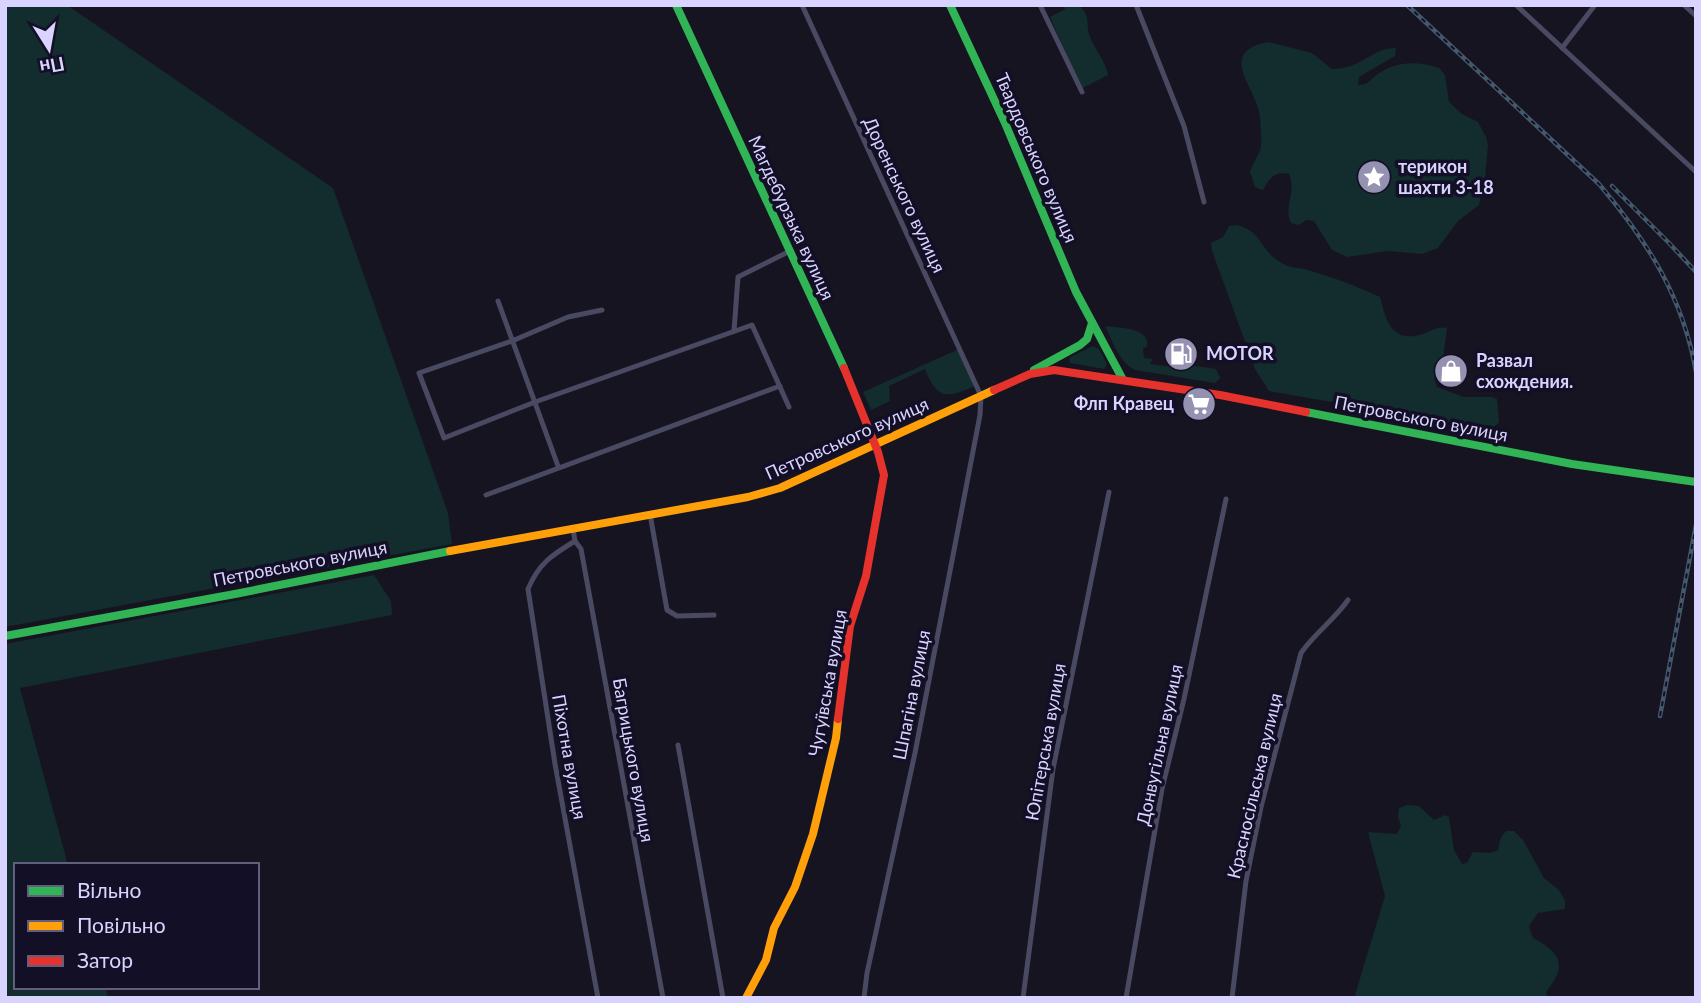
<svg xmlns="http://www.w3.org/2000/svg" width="1701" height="1003" font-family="Lato,sans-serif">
<rect width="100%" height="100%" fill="#161421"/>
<g fill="#132c2d">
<polygon points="5,5 67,5 333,188 448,513 452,544 5,627"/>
<path d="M 1064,5 L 1079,5 C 1092,18 1085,23 1090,37 C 1095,50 1105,60 1108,75 L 1081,89 L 1050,17 L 1065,9 Z"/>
<path d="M 1269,42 L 1312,53 L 1332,69 C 1362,69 1371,48 1396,48 L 1395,56 L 1359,77 L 1358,85 C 1368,85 1370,80 1378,74 C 1396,61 1419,61 1439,68 L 1445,75 L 1449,102 L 1462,114 L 1478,122 L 1486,137 L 1488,145 L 1485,179 L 1479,205 L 1458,221 L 1438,248 L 1422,254 L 1388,251 L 1347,257 L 1332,250 L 1314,221 L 1306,220 L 1299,225 L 1291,223 C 1283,207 1297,192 1289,174 C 1275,171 1269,178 1263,190 L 1255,187 L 1250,171 C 1253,163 1257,158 1260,150 C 1263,141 1260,127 1260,117 C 1258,89 1214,52 1269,42 Z"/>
<path d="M 1237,225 C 1261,231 1260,248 1277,260 C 1287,268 1296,267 1308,270 C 1332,277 1357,286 1380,297 C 1386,319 1390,342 1420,335 C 1430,332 1436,326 1447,328 L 1442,367 L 1434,378 L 1437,387 L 1464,397 L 1492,397 L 1497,399 L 1499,422 L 1491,430 L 1269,391 L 1255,369 L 1212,251 L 1211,243 L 1223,237 L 1229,226 Z"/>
<path d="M 1105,326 C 1119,328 1151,327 1147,347 L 1143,348 L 1144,358 L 1153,359 L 1150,364 L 1179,368 L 1183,364 L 1216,369 L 1220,378 L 1215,383 L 1135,370 C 1118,361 1113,342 1105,326 Z"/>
<polygon points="1093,346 1099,349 1107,364 1104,369 1070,363 1069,359 1072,356"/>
<path d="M 959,349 L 975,386 C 946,399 937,399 925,369 L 889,386 L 890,401 L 871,410 L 863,392 Z"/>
<polygon points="374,575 391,601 392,615 20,688 68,865 16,865 16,987 105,987 108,998 5,998 5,644"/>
<path d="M 1407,805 L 1419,806 L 1434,820 L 1445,815 L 1449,817 L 1454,850 L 1462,864 L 1467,863 L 1473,852 L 1490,853 L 1498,850 L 1501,837 L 1506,831 L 1514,831 L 1523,840 L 1544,878 L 1559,890 L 1565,901 L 1565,909 L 1538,913 L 1529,926 L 1533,938 C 1561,953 1568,965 1546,992 L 1548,998 L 1354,998 L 1385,896 L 1368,832 L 1397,834 L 1401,826 L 1398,817 L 1399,808 Z"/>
</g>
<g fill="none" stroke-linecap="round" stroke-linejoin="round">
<g stroke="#4a4962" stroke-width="5">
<polyline points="802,5 981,396 980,415 915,753 867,973 864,998"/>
<polyline points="1040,5 1082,92"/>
<polyline points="1136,5 1184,126 1204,202"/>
<polyline points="1516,5 1696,172"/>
<polyline points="1684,5 1696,16"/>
<polyline points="1562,48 1595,5"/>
<polyline points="498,301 558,466"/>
<polyline points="602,310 568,317 512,341 419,373 444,438 535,402 752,325 789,407"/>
<polyline points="734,331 738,277 790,251"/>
<polyline points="486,495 780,386"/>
<polyline points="650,514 667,610 677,616 714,615"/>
<polyline points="573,529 575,541 581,549 663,998"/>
<path d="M 575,541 C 552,555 539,563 528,589 L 555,764 L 598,998"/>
<polyline points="678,745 723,998"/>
<polyline points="1023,998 1053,769 1109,492"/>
<polyline points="1126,998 1162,789 1184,699 1226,499"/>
<path d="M 1232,998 L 1246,881 L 1261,807 L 1301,653 C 1315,633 1334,620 1348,600"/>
</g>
<g stroke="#30b455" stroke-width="8">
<polyline points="676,5 844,368"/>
<polyline points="950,5 1005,123 1076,292 1122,378"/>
<polyline points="1034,370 1080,345 1087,339 1092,323"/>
<polyline points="1306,412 1572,464 1696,482"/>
<polyline points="5,636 235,594 450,551"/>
</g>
<g stroke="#ff9f0a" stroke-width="8">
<polyline points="450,551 748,497 780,488 994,390"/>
<polyline points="746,998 766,960 774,928 795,887 813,834 836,738 838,719"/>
</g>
<g stroke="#e5322d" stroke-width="8">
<polyline points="994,390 1030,374 1054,370 1220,395 1306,412"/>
<polyline points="838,719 850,626 866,576 884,475 878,452 844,368"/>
</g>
<g stroke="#43596b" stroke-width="4.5">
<g id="rail">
<path d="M 1407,5 L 1599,184 C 1648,242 1683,297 1696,372"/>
<polyline points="1612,186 1669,243 1696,272"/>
<polyline points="1660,716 1696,525"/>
</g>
</g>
<use href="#rail" stroke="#130f26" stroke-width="2" stroke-dasharray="5" stroke-linecap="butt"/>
</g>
<defs>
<g id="sight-disc" transform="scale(1.75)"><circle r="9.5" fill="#9591b1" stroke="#130f26"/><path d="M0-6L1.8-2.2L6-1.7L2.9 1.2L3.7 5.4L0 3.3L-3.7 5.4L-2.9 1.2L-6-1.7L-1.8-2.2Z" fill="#fff"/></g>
<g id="fuel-disc" transform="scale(1.75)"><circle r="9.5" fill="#9591b1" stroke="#130f26"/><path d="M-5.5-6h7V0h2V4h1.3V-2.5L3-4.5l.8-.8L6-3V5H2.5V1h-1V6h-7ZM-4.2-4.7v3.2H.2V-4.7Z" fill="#fff"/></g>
<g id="shop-disc" transform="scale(1.75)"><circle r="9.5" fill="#9591b1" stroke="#130f26"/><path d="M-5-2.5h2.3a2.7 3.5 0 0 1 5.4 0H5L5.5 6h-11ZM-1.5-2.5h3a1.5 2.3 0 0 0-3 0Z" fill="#fff"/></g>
<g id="supermarket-disc" transform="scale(1.75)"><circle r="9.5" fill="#9591b1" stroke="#130f26"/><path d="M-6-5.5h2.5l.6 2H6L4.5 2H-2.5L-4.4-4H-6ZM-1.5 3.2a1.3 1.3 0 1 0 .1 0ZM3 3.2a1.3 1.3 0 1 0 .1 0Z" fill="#fff"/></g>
</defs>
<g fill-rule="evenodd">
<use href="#sight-disc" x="1374" y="177"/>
<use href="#fuel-disc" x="1181" y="354"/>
<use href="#shop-disc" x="1451" y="371"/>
<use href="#supermarket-disc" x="1199" y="404"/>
</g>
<g text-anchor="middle" stroke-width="7" stroke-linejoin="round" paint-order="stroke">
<g font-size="18" fill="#d9d4ff" stroke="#130f26">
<text transform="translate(1036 158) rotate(67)" y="6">Твардовського вулиця</text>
<text transform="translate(904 195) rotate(65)" y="6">Доренського вулиця</text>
<text transform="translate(791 218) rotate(65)" y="6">Магдебурзька вулиця</text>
<text transform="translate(1421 419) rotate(11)" y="6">Петровського вулиця</text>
<text transform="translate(847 439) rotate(-24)" y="6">Петровського вулиця</text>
<text transform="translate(300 564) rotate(-11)" y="6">Петровського вулиця</text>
<text transform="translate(828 683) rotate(-80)" y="6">Чугуївська вулиця</text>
<text transform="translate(912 695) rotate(-79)" y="6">Шпагіна вулиця</text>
<text transform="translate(1046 742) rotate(-80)" y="6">Юпітерська вулиця</text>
<text transform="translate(1160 745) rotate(-78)" y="6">Донвугільна вулиця</text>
<text transform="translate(569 757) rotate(80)" y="6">Піхотна вулиця</text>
<text transform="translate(633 760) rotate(80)" y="6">Багрицького вулиця</text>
<text transform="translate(1255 786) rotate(-77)" y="6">Красносільська вулиця</text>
</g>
<g font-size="18" font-weight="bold" fill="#d9d4ff" stroke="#130f26" text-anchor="start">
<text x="1398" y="173">терикон<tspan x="1398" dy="21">шахти 3-18</tspan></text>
<text x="1206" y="360">MOTOR</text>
<text x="1476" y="367">Развал<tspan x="1476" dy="21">схождения.</tspan></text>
<text x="1174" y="410" text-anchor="end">Флп Кравец</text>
</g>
</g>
<rect width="1701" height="1003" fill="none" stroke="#d9d4ff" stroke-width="14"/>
<rect x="14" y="863" width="245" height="126" fill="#130f26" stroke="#625e7d" stroke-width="2"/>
<rect x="28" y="886" width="35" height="10" fill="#30b455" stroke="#625e7d" stroke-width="2"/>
<text x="77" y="898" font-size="21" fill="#d9d4ff">Вільно</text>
<rect x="28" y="921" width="35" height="10" fill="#ff9f0a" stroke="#625e7d" stroke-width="2"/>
<text x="77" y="933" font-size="21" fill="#d9d4ff">Повільно</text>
<rect x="28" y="956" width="35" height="10" fill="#e5322d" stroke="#625e7d" stroke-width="2"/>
<text x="77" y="968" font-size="21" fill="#d9d4ff">Затор</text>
<g transform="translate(49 49) rotate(169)" stroke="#130f26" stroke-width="5" paint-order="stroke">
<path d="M0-5L12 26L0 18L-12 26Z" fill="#d9d4ff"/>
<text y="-10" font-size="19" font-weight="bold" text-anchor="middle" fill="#d9d4ff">Пн</text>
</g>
</svg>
